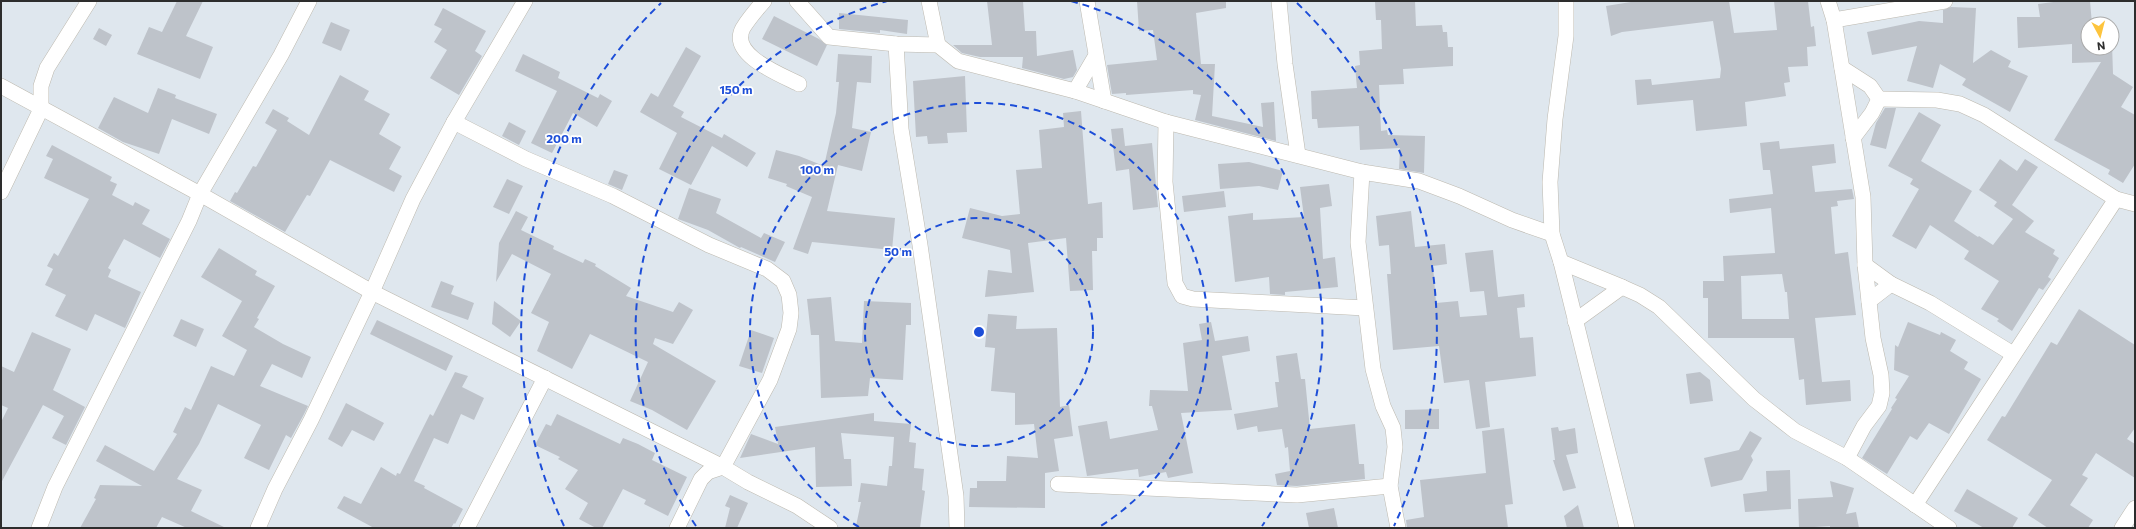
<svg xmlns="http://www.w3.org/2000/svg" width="2136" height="529" font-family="Commissioner,sans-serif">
<rect width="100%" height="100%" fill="#dfe7ee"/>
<g fill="#bec3ca" fill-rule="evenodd">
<polygon points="177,1 203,1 186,36 213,47 200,79 137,54 149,27 162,32"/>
<polygon points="987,1 1023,1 1025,31 1036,31 1037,56 1073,50 1077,70 1073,77 1064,79 1022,68 1023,57 980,57 962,53 953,45 992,45"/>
<polygon points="1137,1 1226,1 1226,8 1196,13 1201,64 1215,64 1212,116 1263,127 1261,103 1274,102 1276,141 1195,120 1201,95 1193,94 1193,90 1126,95 1126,93 1112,94 1107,65 1157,60 1153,30 1139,31"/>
<polygon points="1415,1 1416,26 1442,25 1443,32 1447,32 1448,47 1453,47 1453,66 1403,69 1404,84 1379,85 1381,131 1387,130 1388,135 1425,136 1424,173 1399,169 1400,148 1360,150 1359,126 1318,128 1317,119 1312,119 1311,91 1357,88 1355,66 1360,65 1359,51 1382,49 1381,20 1376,20 1375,2"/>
<polygon points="1637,1 1729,1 1734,33 1777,30 1774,1 1808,1 1811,27 1814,26 1816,46 1807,47 1808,66 1788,67 1790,82 1784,83 1786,96 1745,102 1747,126 1696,131 1693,100 1637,105 1635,80 1651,79 1652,85 1720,78 1721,69 1713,21 1622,32 1611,36 1606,6"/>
<polygon points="2061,1 2090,1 2092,24 2088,24 2088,48 2112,48 2112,43 2113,74 2133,87 2121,107 2135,115 2135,164 2123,183 2108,174 2110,170 2054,140 2101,62 2072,63 2072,44 2018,48 2017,17 2040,17 2038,4"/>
<polygon points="1951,7 1976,8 1973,63 1991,50 2011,61 2008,67 2028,76 2010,112 1962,85 1966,79 1940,64 1933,88 1907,81 1917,46 1872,55 1867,32 1919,21 1943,23 1943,10"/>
<polygon points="443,8 486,31 475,51 482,56 459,95 430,78 447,50 434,42 442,29 434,25"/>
<polygon points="839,13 908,20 907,34 880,30 880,33 839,29"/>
<polygon points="774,16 819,39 827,45 817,66 762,39"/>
<polygon points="331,22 350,30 341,51 322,43"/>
<polygon points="99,28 112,35 106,46 93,39"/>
<polygon points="686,47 701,56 673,106 684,112 681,117 722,138 724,134 756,153 747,167 712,146 691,185 659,169 677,133 640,112 651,93 658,97"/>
<polygon points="523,54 560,72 558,78 598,98 600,94 612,101 597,127 573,113 552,153 531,143 557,91 515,71"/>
<polygon points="838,54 872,56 871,83 857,82 852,128 871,132 862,171 838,165 827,211 895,218 892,250 812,242 808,254 793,249 812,197 786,186 787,184 768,178 776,150 799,156 824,166 836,113 839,82 836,82"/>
<polygon points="340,75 369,91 364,100 390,114 379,134 401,147 389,169 402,176 394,192 330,160 310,196 307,195 285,232 230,201 235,192 237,193 253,166 256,167 277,130 265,123 273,109 289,118 287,121 309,135"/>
<polygon points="965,76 967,132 947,133 948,143 928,144 927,136 916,137 913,81"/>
<polygon points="158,88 176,95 175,98 217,114 209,134 172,119 159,154 123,142 98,128 114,97 148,113"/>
<polygon points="1885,108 1896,108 1886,149 1870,145 1876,123"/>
<polygon points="1081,111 1088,204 1102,202 1103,238 1097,238 1097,251 1092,251 1093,290 1070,291 1066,238 1028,243 1034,292 985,297 988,270 1012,273 1010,250 962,238 970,208 1002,216 1020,214 1016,170 1042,168 1039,130 1064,127 1063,113"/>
<polygon points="1919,112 1941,125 1921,161 1972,191 1954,221 1978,237 1979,236 1993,245 2013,219 1994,206 1997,202 1979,190 2000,159 2017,171 2025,159 2038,167 2012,205 2034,221 2025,232 2055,250 2053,254 2059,258 2048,277 2051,279 2043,290 2039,288 2012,331 1997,321 1999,319 1981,309 1999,281 1964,259 1969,251 1930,225 1916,249 1892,236 1919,189 1910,184 1913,179 1888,166"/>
<polygon points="509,122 526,131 519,145 502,136"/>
<polygon points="1123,128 1125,146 1152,143 1158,207 1133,210 1129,169 1116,171 1111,129"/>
<path d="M 1779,141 L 1780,149 L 1834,144 L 1836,163 L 1812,166 L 1815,192 L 1852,189 L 1854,199 L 1837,201 L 1838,206 L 1831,207 L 1835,254 L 1848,252 L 1856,315 L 1815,318 L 1822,382 L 1850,380 L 1851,401 L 1806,405 L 1804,379 L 1799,380 L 1794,338 L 1708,338 L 1708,298 L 1703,298 L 1703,281 L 1724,281 L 1723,256 L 1775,253 L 1771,208 L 1730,213 L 1729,199 L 1773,194 L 1770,170 L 1763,170 L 1760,143 ZM 1782,274 L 1785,292 L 1787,292 L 1789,319 L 1742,319 L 1741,276 Z"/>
<polygon points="52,145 112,177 110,181 117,184 112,195 133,206 135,202 150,210 142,224 170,239 160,258 124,239 108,268 111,270 108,277 141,292 125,328 95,314 87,331 55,316 66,295 45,285 53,269 47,266 54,253 58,256 89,199 44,178 53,159 46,156"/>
<polygon points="1249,162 1283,171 1278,190 1259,186 1220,189 1218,164"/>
<polygon points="614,170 628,175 622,190 608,184"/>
<polygon points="507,179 523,186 509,214 493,207"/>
<polygon points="1329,184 1332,206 1320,208 1323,259 1335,257 1338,287 1285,292 1285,295 1270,294 1269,277 1235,282 1228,216 1253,213 1253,220 1304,217 1300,187"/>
<polygon points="689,188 721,199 716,213 761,238 764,233 785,242 775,262 741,247 740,248 708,230 678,219"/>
<polygon points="1224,191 1226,207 1184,212 1182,196"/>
<polygon points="516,211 528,217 521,230 554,246 553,249 583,263 585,259 596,264 595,266 631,288 626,296 673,312 679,302 693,310 673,344 655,338 653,344 716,381 687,430 652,410 630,401 648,362 590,334 572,369 537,351 549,322 531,313 551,274 512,254 496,282 499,243"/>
<polygon points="1411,211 1415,247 1445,244 1447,264 1433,266 1436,303 1458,301 1460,317 1487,315 1484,291 1470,292 1465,253 1493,250 1498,297 1524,294 1525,307 1517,308 1520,338 1533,337 1536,376 1485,382 1490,427 1476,429 1469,380 1444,383 1439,346 1393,350 1387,274 1391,274 1389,245 1379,246 1376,216"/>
<polygon points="219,248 257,271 255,275 275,286 257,318 259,319 254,327 283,344 311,357 302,378 272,364 260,386 308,406 303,416 291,438 286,435 269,470 244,458 261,425 218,404 199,444 177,479 202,490 191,511 226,528 187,528 162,517 156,528 80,528 96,499 94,498 100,485 142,486 96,461 105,445 154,471 177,434 173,432 185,407 191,410 211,366 234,376 247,350 222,336 242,301 201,277"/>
<polygon points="441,281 454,286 451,294 474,303 468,320 431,307"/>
<polygon points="831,297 835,341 862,343 864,301 911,303 911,325 906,325 903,380 870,378 868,396 821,398 819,335 811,335 807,299"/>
<polygon points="494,301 521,321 510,337 492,324"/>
<polygon points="2079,309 2135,345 2135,428 2127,439 2135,444 2135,478 2096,453 2082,475 2088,478 2070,505 2093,520 2088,528 2048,528 2028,515 2052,480 1987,440 2002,416 2005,417 2051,342 2057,345"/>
<polygon points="988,314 1017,316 1016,329 1057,328 1060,407 1069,405 1073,436 1054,439 1059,471 1045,473 1045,508 969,507 970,488 977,488 977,481 1006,481 1007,456 1038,458 1034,424 1015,425 1015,393 991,391 995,348 985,347"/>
<polygon points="181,319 204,329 196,347 173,336"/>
<polygon points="377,320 453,356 446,371 370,334"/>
<polygon points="1211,322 1215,341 1248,336 1250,351 1222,356 1232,410 1181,413 1193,473 1168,478 1166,472 1139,477 1138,469 1087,476 1078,426 1107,421 1110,439 1158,430 1152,406 1149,406 1150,390 1188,391 1183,343 1202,340 1199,324"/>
<polygon points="1908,322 1940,335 1941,332 1956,340 1950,351 1968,362 1964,369 1981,379 1949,434 1929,423 1917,440 1910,436 1887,474 1862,458 1892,409 1891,408 1897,399 1895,398 1909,376 1894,370 1895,345 1898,347"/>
<polygon points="751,330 774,338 762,373 739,366"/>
<polygon points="32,332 71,349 53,390 85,407 66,445 52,438 64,416 43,405 1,483 1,422 8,408 1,405 1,366 14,372"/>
<polygon points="1297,353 1301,379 1305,379 1310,429 1355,424 1359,464 1364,464 1365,479 1297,486 1277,485 1275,474 1290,471 1288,447 1285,448 1282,429 1258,432 1257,426 1237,430 1234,414 1278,407 1275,382 1279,382 1276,356"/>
<polygon points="455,372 468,376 462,387 484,398 474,420 461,414 448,444 434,438 414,481 425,486 424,488 463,509 455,524 454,523 451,528 374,528 337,508 344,496 361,504 381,467 396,476 397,473 400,474 430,414 433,416"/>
<polygon points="1700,372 1710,380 1713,401 1690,404 1686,374"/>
<polygon points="346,403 384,423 374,441 352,430 342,447 328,439"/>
<polygon points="1439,409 1439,429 1405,429 1405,410"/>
<polygon points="874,413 874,421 911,424 909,442 916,443 914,468 924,469 922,490 925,491 920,528 865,528 856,526 861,502 858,502 861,483 887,486 889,466 892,466 894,437 841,433 844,459 851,459 852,486 816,487 815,447 740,458 751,434 778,444 775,427"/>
<polygon points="557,414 620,444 623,438 638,444 655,453 652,460 687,477 668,516 644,504 646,500 623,489 602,528 596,528 579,519 588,503 565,489 578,470 558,459 560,457 535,445 546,424 551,426"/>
<polygon points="1558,427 1559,431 1575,428 1578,453 1566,455 1576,488 1563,491 1553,460 1555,460 1551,428"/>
<polygon points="1504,428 1513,504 1505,505 1508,528 1407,528 1406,520 1424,517 1420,480 1486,473 1482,431"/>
<polygon points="1750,431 1762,438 1751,456 1753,460 1742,480 1711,487 1704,458 1739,450"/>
<polygon points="1790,470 1791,509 1745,512 1743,494 1767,491 1766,471"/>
<polygon points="1830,481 1854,488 1846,514 1856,512 1859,528 1830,528 1830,526 1799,528 1798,499 1833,497"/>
<polygon points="1967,489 2018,518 2012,528 1984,528 1954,511"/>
<polygon points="730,495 748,503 737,528 725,528 730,508 725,506"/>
<polygon points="1578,505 1584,528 1567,528 1564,516"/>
<polygon points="1334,508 1338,528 1309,528 1306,513"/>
</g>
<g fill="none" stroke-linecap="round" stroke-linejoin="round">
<g stroke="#bdb9af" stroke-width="16">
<g id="minor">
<path d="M 764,1 C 757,9 749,18 743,28 C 728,55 782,75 799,84"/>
<polyline points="797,1 829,37 896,44 938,45 958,61 1075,91 1166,122 1362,172 1419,181 1459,196 1512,220 1552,234"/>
<polyline points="929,1 938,45"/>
<polyline points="1087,1 1104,101"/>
<polyline points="1279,1 1285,64 1298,155"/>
<polyline points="1566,1 1566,36 1555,119 1550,182 1552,234 1561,262 1627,528"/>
<polyline points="1828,1 1834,20 1863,197 1865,265 1873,338 1881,375 1882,393 1879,406 1864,426 1847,458"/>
<polyline points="1834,20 1945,1"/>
<polyline points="896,44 901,129 920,245 956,496 957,528"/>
<polyline points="1842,68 1870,86 1879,99"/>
<polyline points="1,86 200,194 372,292 723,467 748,482 797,506 830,528"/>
<polyline points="1075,91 1095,57"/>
<polyline points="1879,99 1937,100 1960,104 1984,115 2116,199"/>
<polyline points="454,122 526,159 613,196 709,245 767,269 783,281 789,295 791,313 789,329 770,380 723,467 708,472 701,479 677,528"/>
<polyline points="1166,122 1165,182 1175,283 1182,296 1193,299 1365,308"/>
<polyline points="1853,138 1872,113 1879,99"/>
<polyline points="1362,172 1358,242 1373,369 1383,406 1393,428 1395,447 1390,486 1398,528"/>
<polyline points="1,192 41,109 41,86 47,68 89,1"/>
<polyline points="1561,262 1622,287"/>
<polyline points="1865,265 1891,284 1930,303 2013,354"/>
<polyline points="1869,301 1891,284"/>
<polyline points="1575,321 1622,287 1640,295 1659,307 1754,399 1795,431 1847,458 1949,528"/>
<polyline points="1058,484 1297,495 1390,486"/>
<polyline points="1915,505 2116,199 2135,204"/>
<polyline points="39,528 55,487 189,221 200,194 281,55 309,1"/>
<polyline points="258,528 275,489 311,420 372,292 413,199 454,122 525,1"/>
<polyline points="467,528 545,378"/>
<polyline points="2122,528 2135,508"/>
</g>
</g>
<use href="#minor" stroke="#fff" stroke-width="15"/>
</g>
<g fill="none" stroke="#1d4ed8" stroke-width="2" stroke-dasharray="7 5">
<circle cx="979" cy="332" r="114"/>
<path d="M859 527A229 229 0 1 1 1099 527"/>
<path d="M696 526A343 343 0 0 1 887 1M1071 1A343 343 0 0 1 1262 526"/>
<path d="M564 526A458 458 0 0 1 661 3M1297 3A458 458 0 0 1 1394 526"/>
</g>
<circle cx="979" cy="332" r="6" fill="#1d4ed8" stroke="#fff" stroke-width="2"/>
<g font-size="12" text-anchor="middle" font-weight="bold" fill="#1d4ed8" stroke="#fff" stroke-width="3.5" stroke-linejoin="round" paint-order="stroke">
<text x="736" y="94">150 m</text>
<text x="564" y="143">200 m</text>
<text x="817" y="174">100 m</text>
<text x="898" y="256">50 m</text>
</g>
<rect width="2136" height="529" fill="none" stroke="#2d2d2d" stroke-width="4"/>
<g transform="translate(2100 36) rotate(173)"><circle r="19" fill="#ffffff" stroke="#ababab"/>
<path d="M0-3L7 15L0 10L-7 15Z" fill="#fdc43d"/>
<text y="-6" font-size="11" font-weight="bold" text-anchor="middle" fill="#2d2d2d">N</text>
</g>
</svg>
